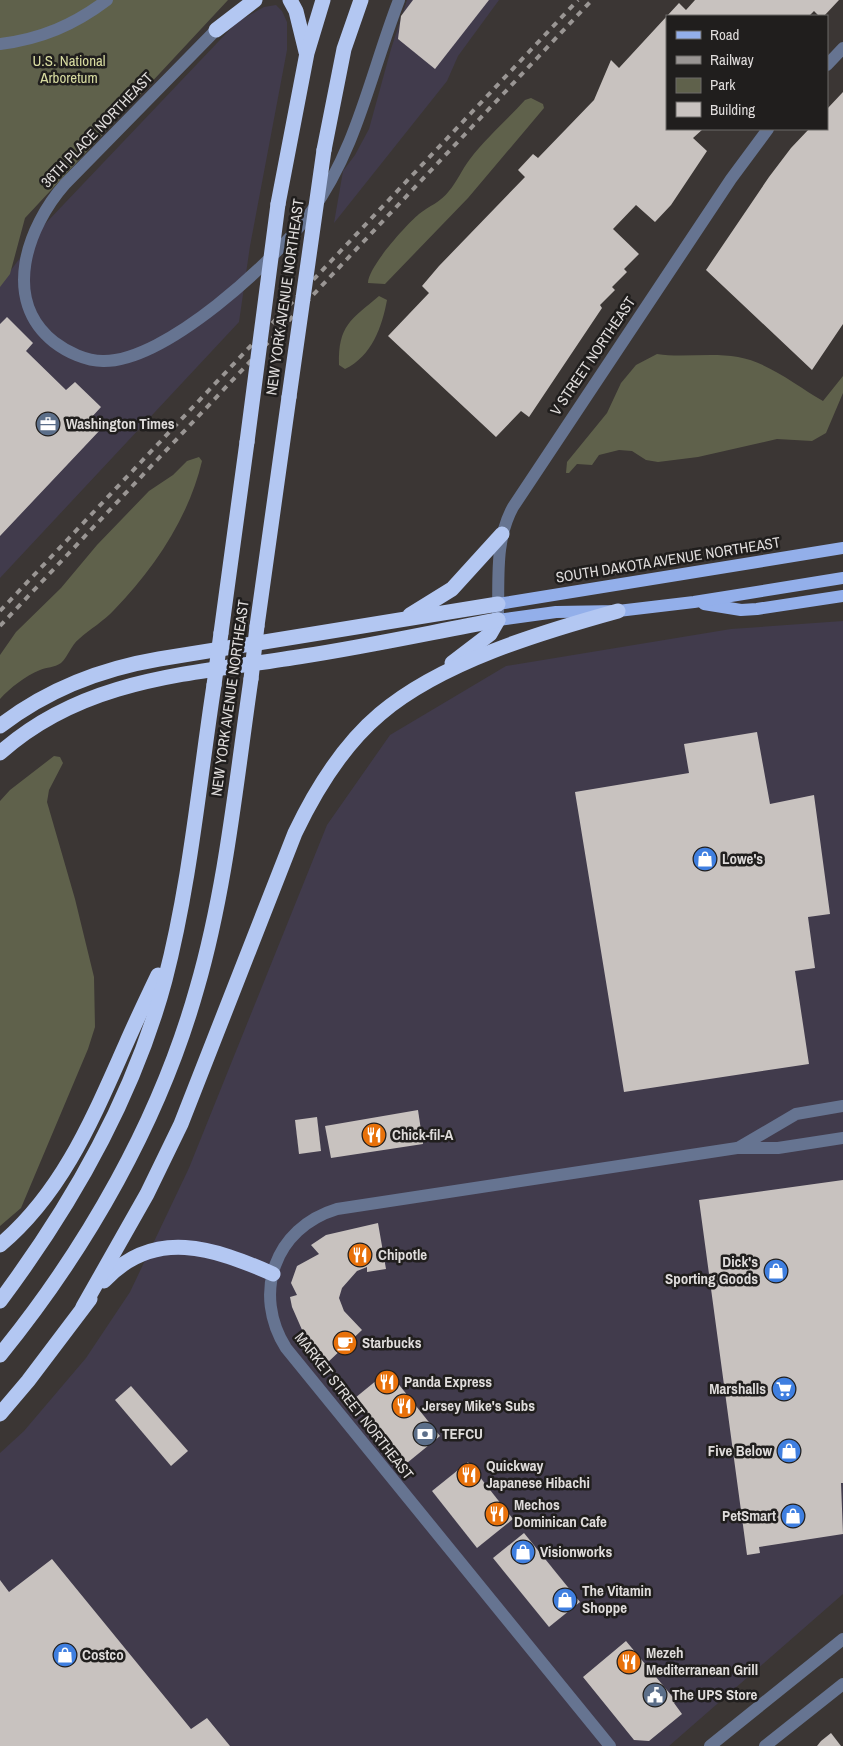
<svg xmlns="http://www.w3.org/2000/svg" width="843" height="1746" font-family="'Archivo Narrow',sans-serif">
<rect width="100%" height="100%" fill="#3b3634"/>
<g fill="#413b4c">
<polygon points="407,0 499,0 458,56 447,81 334,223 343,171 355,155 369,129 391,49"/>
<polygon points="276,5 282,11 287,22 287,50 250,246 239,322 0,578 0,285 45,224 237,22 264,7"/>
<polygon points="843,621 843,1594 669,1746 0,1746 0,1453 24,1431 86,1358 130,1292 189,1168 327,825 390,735 506,666 731,629"/>
</g>
<g fill="#5f614b">
<polygon points="0,0 228,0 25,218 10,274 0,287"/>
<path d="M 531,98 L 543,104 L 544,108 L 468,198 L 385,284 L 368,283 C 368,267 406,225 419,214 C 429,206 441,202 449,191 C 457,182 462,169 470,159 C 486,138 507,120 525,100 Z"/>
<path d="M 379,296 L 387,300 C 382,327 372,356 345,369 L 339,365 C 338,325 351,320 379,296 Z"/>
<path d="M 657,354 C 683,358 711,352 738,357 C 768,362 797,386 823,401 L 843,376 L 843,393 L 826,433 L 812,441 L 777,439 L 698,457 L 658,462 L 646,460 L 632,451 L 619,450 L 599,455 L 592,465 L 577,464 L 569,473 L 566,473 L 567,462 L 607,413 L 621,383 L 636,365 Z"/>
<path d="M 199,457 L 202,461 C 189,517 154,569 114,610 C 104,621 90,629 79,639 C 71,645 68,657 61,663 C 54,668 47,667 40,670 C 25,676 10,688 0,699 L 0,655 L 16,632 L 61,588 L 97,545 L 149,491 L 173,475 L 187,461 Z"/>
<polygon points="54,756 60,757 63,763 49,790 47,802 75,899 94,977 95,1027 88,1049 21,1208 0,1226 0,801 10,790"/>
</g>
<g fill="#c8c2bf">
<polygon points="413,0 489,0 435,69 398,39 401,16"/>
<polygon points="695,0 839,0 824,16 819,16 814,11 809,16 667,16 679,3 686,10"/>
<polygon points="667,16 667,129 703,129 693,138 707,151 671,205 655,222 636,205 613,229 639,254 624,269 627,272 612,287 615,290 600,305 602,308 529,417 521,411 496,437 388,336 429,293 422,286 439,266 525,177 518,170 533,154 538,158 594,100 611,60 619,68"/>
<polygon points="843,92 843,324 812,370 706,270 769,177 791,148 809,129 827,129 827,109"/>
<polygon points="7,317 33,343 26,351 66,390 75,382 101,407 90,419 101,429 0,536 0,324"/>
<polygon points="757,732 770,804 814,795 830,914 808,917 815,968 795,971 809,1064 624,1092 575,792 689,773 684,744"/>
<polygon points="418,1110 423,1144 331,1158 325,1126"/>
<polygon points="317,1117 321,1151 299,1154 295,1120"/>
<polygon points="843,1180 843,1483 841,1483 843,1534 759,1547 760,1553 747,1555 699,1200"/>
<polygon points="378,1223 386,1269 367,1272 367,1267 357,1271 342,1288 339,1298 344,1311 362,1330 326,1364 310,1348 292,1307 290,1297 297,1295 291,1283 297,1266 319,1254 311,1245 326,1235"/>
<polygon points="388,1371 440,1436 407,1463 355,1398"/>
<polygon points="131,1386 188,1451 171,1466 115,1400"/>
<polygon points="468,1462 513,1519 477,1548 432,1491"/>
<polygon points="524,1533 580,1602 549,1627 493,1558"/>
<polygon points="52,1559 191,1729 207,1718 230,1746 0,1746 0,1580 9,1592"/>
<polygon points="626,1641 676,1701 674,1703 682,1714 649,1741 634,1740 583,1677"/>
<polygon points="831,1733 841,1746 817,1746 821,1741"/>
</g>
<g fill="none" stroke-linecap="round" stroke-linejoin="round">
<g stroke="#667491" stroke-width="12">
<path d="M 216,30 L 65,184 C 27,227 1,300 54,342 C 67,352 86,361 103,361 C 165,362 275,261 311,212 C 357,149 371,72 399,0"/>
<path d="M 0,44 C 41,39 74,25 107,0"/>
<polyline points="827,65 843,48"/>
<path d="M 498,613 C 499,577 495,540 513,507 L 731,179 L 768,129"/>
<polyline points="738,1148 796,1114 843,1106"/>
<path d="M 610,1746 L 286,1348 C 252,1294 274,1228 337,1209 L 737,1148 L 778,1148 L 843,1138"/>
<polyline points="710,1746 843,1639"/>
<polyline points="765,1746 843,1684"/>
</g>
<g stroke="#93afea" stroke-width="12">
<polyline points="498,604 843,548"/>
<polyline points="704,604 741,610 757,609 843,596"/>
<polyline points="498,620 556,612 618,611 694,602 843,578"/>
</g>
<g stroke="#b3c7f2" stroke-width="15">
<polyline points="290,0 296,11 306,52"/>
<polyline points="216,30 255,0"/>
<polyline points="324,150 344,49 361,0"/>
<polyline points="278,204 307,53 323,0"/>
<polyline points="410,615 452,589 502,534"/>
<polyline points="257,626 289,397"/>
<polyline points="221,633 247,442"/>
<polyline points="452,663 490,634 498,620"/>
<path d="M 0,726 C 48,689 100,669 159,659 L 498,604"/>
<path d="M 0,753 C 86,676 195,674 304,656 C 369,646 433,632 498,620"/>
<path d="M 0,1245 C 63,1192 93,1118 126,1044 C 136,1021 147,998 158,975"/>
<path d="M 104,1281 C 154,1227 214,1248 273,1274"/>
<path d="M 0,1301 C 71,1206 134,1096 165,980 C 190,884 199,783 214,685"/>
<path d="M 83,1307 L 147,1194 L 181,1124 L 295,833 C 316,789 342,746 380,714 C 441,662 542,632 618,611"/>
<path d="M 0,1355 C 87,1248 160,1120 197,988 C 226,888 236,782 251,679"/>
<polyline points="0,1414 28,1381 90,1299"/>
</g>
<g stroke="#9a9694" stroke-width="4" stroke-dasharray="6 6" stroke-linecap="butt">
<polyline points="0,611 578,0"/>
<polyline points="0,626 592,0"/>
</g>
<g stroke="#b3c7f2" stroke-width="15">
<polyline points="289,397 324,150"/>
<polyline points="247,442 278,204"/>
<polyline points="251,679 257,626"/>
<polyline points="214,685 221,633"/>
</g>
</g>
<defs>
<g id="office-disc" transform="scale(1.25)"><circle r="9.5" fill="#5c6f8a" stroke="#201e1d"/><path d="M-6-3h4V-5.5h4V-3h4V5H-6ZM-1-4.5V-3h2v-1.5ZM-6 0V1H6V0Z" fill="#fff"/></g>
<g id="shop-disc" transform="scale(1.25)"><circle r="9.5" fill="#3f7fe0" stroke="#201e1d"/><path d="M-5-2.5h2.3a2.7 3.5 0 0 1 5.4 0H5L5.5 6h-11ZM-1.5-2.5h3a1.5 2.3 0 0 0-3 0Z" fill="#fff"/></g>
<g id="restaurant-disc" transform="scale(1.25)"><circle r="9.5" fill="#e8710a" stroke="#201e1d"/><path d="M-5-6h1v4h1v-4h1v4h1v-4h1v5L-1.5 .5V6h-2V.5L-5-1ZM5-6V6H3V1.5H1.5Q1.5-4 5-6Z" fill="#fff"/></g>
<g id="cafe-disc" transform="scale(1.25)"><circle r="9.5" fill="#e8710a" stroke="#201e1d"/><path d="M-5.5-4.5H6V0H3Q3 3.5 0 3.5H-2.5Q-5.5 3.5-5.5 0ZM3-3.2v2h1.7v-2ZM-6 4.5H4V6H-6Z" fill="#fff"/></g>
<g id="supermarket-disc" transform="scale(1.25)"><circle r="9.5" fill="#3f7fe0" stroke="#201e1d"/><path d="M-6-5.5h2.5l.6 2H6L4.5 2H-2.5L-4.4-4H-6ZM-1.5 3.2a1.3 1.3 0 1 0 .1 0ZM3 3.2a1.3 1.3 0 1 0 .1 0Z" fill="#fff"/></g>
<g id="bank-disc" transform="scale(1.25)"><circle r="9.5" fill="#5c6f8a" stroke="#201e1d"/><path d="M-6-4H6V4H-6ZM0-2.3a2.3 2.3 0 1 0 0 4.6a2.3 2.3 0 1 0 0-4.6Z" fill="#fff"/></g>
<g id="civic-disc" transform="scale(1.25)"><circle r="9.5" fill="#5c6f8a" stroke="#201e1d"/><path d="M-.6-6.5H3V-4.5H.6V-3L4-1V1h2V6H-6V1h2V-1L-.6-3ZM-1.2 2.5V6h2.4V2.5Z" fill="#fff"/></g>
</defs>
<g fill-rule="evenodd">
<use href="#office-disc" x="48" y="424"/>
<use href="#shop-disc" x="705" y="859"/>
<use href="#restaurant-disc" x="374" y="1135"/>
<use href="#restaurant-disc" x="360" y="1255"/>
<use href="#shop-disc" x="776" y="1271"/>
<use href="#cafe-disc" x="345" y="1343"/>
<use href="#restaurant-disc" x="387" y="1382"/>
<use href="#supermarket-disc" x="784" y="1389"/>
<use href="#restaurant-disc" x="404" y="1406"/>
<use href="#bank-disc" x="425" y="1434"/>
<use href="#shop-disc" x="789" y="1451"/>
<use href="#restaurant-disc" x="469" y="1475"/>
<use href="#restaurant-disc" x="497" y="1514"/>
<use href="#shop-disc" x="793" y="1516"/>
<use href="#shop-disc" x="523" y="1552"/>
<use href="#shop-disc" x="565" y="1600"/>
<use href="#shop-disc" x="65" y="1655"/>
<use href="#restaurant-disc" x="629" y="1662"/>
<use href="#civic-disc" x="655" y="1695"/>
</g>
<g text-anchor="middle" stroke-width="5" stroke-linejoin="round" paint-order="stroke">
<g font-size="15" fill="#d8dca1" stroke="#201e1d">
<text x="69" y="66">U.S. National<tspan x="69" dy="17">Arboretum</tspan></text>
</g>
<g font-size="15" fill="#dfdcdb" stroke="#201e1d">
<text transform="translate(97 130) rotate(-46)" y="5">36TH PLACE NORTHEAST</text>
<text transform="translate(285 297) rotate(-82)" y="5">NEW YORK AVENUE NORTHEAST</text>
<text transform="translate(593 356) rotate(-56)" y="5">V STREET NORTHEAST</text>
<text transform="translate(668 560) rotate(-9)" y="5">SOUTH DAKOTA AVENUE NORTHEAST</text>
<text transform="translate(230 698) rotate(-82)" y="5">NEW YORK AVENUE NORTHEAST</text>
<text transform="translate(354 1406) rotate(52)" y="5">MARKET STREET NORTHEAST</text>
</g>
<g font-size="15" font-weight="bold" fill="#dfdcdb" stroke="#201e1d" text-anchor="start">
<text x="66" y="429">Washington Times</text>
<text x="722" y="864">Lowe's</text>
<text x="392" y="1140">Chick-fil-A</text>
<text x="378" y="1260">Chipotle</text>
<text x="758" y="1267" text-anchor="end">Dick's<tspan x="758" dy="17">Sporting Goods</tspan></text>
<text x="362" y="1348">Starbucks</text>
<text x="404" y="1387">Panda Express</text>
<text x="766" y="1394" text-anchor="end">Marshalls</text>
<text x="422" y="1411">Jersey Mike's Subs</text>
<text x="442" y="1439">TEFCU</text>
<text x="772" y="1456" text-anchor="end">Five Below</text>
<text x="486" y="1471">Quickway<tspan x="486" dy="17">Japanese Hibachi</tspan></text>
<text x="514" y="1510">Mechos<tspan x="514" dy="17">Dominican Cafe</tspan></text>
<text x="776" y="1521" text-anchor="end">PetSmart</text>
<text x="540" y="1557">Visionworks</text>
<text x="582" y="1596">The Vitamin<tspan x="582" dy="17">Shoppe</tspan></text>
<text x="646" y="1658">Mezeh<tspan x="646" dy="17">Mediterranean Grill</tspan></text>
<text x="82" y="1660">Costco</text>
<text x="672" y="1700">The UPS Store</text>
</g>
</g>
<rect x="666" y="15" width="162" height="115" fill="#201e1d" stroke="#6c6a69"/>
<rect x="676" y="31" width="25" height="8" fill="#93afea" stroke="#6c6a69"/>
<text x="710" y="40" font-size="15" fill="#dfdcdb">Road</text>
<rect x="676" y="56" width="25" height="8" fill="#9a9694" stroke="#6c6a69"/>
<text x="710" y="65" font-size="15" fill="#dfdcdb">Railway</text>
<rect x="676" y="78" width="25" height="15" fill="#5f614b" stroke="#6c6a69"/>
<text x="710" y="90" font-size="15" fill="#dfdcdb">Park</text>
<rect x="676" y="102" width="25" height="15" fill="#c8c2bf" stroke="#6c6a69"/>
<text x="710" y="115" font-size="15" fill="#dfdcdb">Building</text>
</svg>
